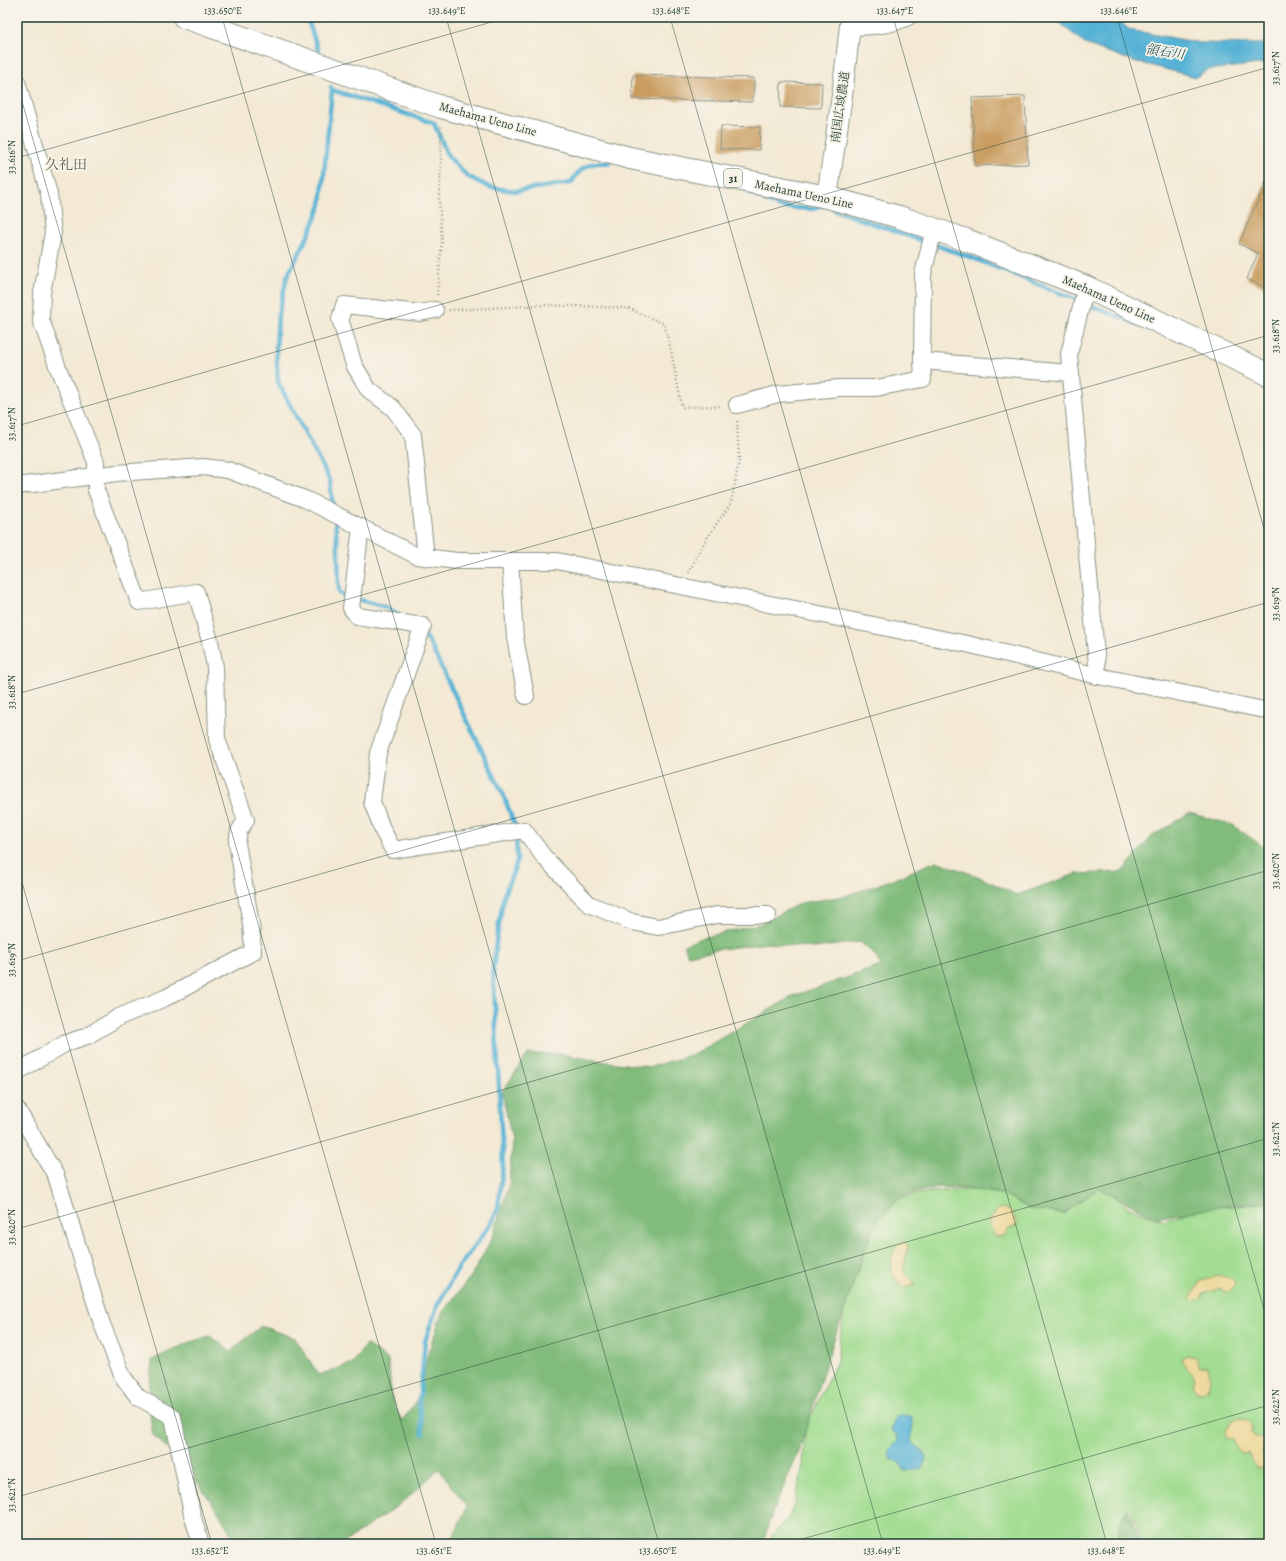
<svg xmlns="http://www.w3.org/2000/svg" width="1286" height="1561" font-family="Alegreya,'Noto Serif JP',serif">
<rect width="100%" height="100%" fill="#f7f3e8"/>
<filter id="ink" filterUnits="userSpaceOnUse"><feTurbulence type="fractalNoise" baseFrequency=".025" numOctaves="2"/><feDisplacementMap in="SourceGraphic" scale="8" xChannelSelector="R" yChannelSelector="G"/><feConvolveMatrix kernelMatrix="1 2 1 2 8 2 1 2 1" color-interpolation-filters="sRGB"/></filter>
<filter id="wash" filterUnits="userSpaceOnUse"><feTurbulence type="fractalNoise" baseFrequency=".012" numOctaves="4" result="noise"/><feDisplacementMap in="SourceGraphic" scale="16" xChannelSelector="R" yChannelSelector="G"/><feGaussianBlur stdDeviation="0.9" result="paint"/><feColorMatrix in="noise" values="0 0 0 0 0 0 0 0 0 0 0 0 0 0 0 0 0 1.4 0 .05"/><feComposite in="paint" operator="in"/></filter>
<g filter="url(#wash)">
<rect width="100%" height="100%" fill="#f3e9d4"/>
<polygon fill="#a2dd91" stroke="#608d62" points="1091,1183 1100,1183 1128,1207 1164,1221 1200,1208 1238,1206 1269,1202 1269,1544 1142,1544 1133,1513 1127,1506 1122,1544 765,1544 789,1517 795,1502 803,1466 805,1428 837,1361 847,1287 864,1254 871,1231 891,1200 927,1192 964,1190 1000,1191 1030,1209 1067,1213"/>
<g fill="#81bc7b" stroke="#507c58">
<polygon points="1189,813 1233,825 1269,851 1269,1202 1222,1206 1157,1218 1099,1188 1063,1214 1030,1209 1001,1194 969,1189 936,1187 902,1196 878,1219 865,1249 823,1372 799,1452 772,1513 763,1544 450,1544 467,1506 439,1469 403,1502 342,1544 237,1544 217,1510 187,1467 153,1435 148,1401 152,1360 188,1343 209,1336 231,1351 261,1326 295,1338 319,1375 353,1363 366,1344 388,1360 392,1400 402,1421 420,1395 427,1357 442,1313 472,1275 493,1236 509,1185 512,1140 502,1092 528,1054 561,1054 606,1062 651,1067 694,1054 793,996 881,966 874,954 860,942 814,948 767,943 721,949 688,955 684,945 702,938 760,924 801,903 845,896 894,879 936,861 977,876 1017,895 1076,874 1122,872 1151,837"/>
<polygon points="1126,1509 1131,1515 1140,1544 1119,1544 1119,1526"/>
</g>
<g fill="#eeda9e" stroke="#868c69">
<polygon points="1004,1208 1013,1213 1018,1225 1009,1229 1004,1236 995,1237 990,1225 989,1221 998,1209"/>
<path d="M 900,1242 L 904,1242 L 908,1245 C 908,1252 902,1267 904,1272 C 907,1278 913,1278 915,1285 L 905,1288 C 888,1277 887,1257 900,1242 Z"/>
<path d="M 1219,1276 C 1226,1277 1234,1277 1235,1285 L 1229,1292 L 1223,1291 L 1220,1288 L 1211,1292 L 1203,1293 L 1202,1298 L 1193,1302 L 1190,1298 L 1201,1280 Z"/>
<path d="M 1188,1355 L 1195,1358 L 1199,1367 L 1207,1366 C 1212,1378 1210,1379 1207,1390 L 1202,1393 L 1196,1392 L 1193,1385 L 1195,1379 L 1193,1373 C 1187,1369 1183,1365 1181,1358 Z"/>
<path d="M 1239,1418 C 1246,1420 1252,1421 1253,1430 L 1251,1432 L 1255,1438 L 1265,1438 L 1267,1447 L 1262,1452 L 1268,1462 L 1266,1468 L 1257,1468 L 1252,1462 L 1248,1452 L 1241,1453 L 1231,1439 L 1226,1439 L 1225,1433 L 1232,1420 Z"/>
</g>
<g fill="#57b3d5" stroke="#3b7884">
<polygon points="1053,17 1113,17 1130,30 1201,43 1269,44 1269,63 1207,70 1196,77 1133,61 1085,44"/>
<path d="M 902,1415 L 911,1416 L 913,1424 L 911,1437 L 912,1442 L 924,1452 L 926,1458 L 922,1468 L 915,1470 L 905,1471 L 902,1469 L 901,1464 L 894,1460 L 891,1460 C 886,1450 893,1447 898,1441 L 897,1435 L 891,1430 L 896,1417 Z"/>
</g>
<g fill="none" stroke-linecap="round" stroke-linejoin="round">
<g stroke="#57b3d5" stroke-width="4.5">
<polyline points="307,17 318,50"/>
<polyline points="331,87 332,90 321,205 309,234 287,277 278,315 276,349 278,382 330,481 333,509"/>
<path d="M 332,90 L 434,123 L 448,156 L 467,176 L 489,187 L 515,191 L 571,183 C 581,166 591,161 610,163"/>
<polyline points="747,191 779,207 814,209 819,205 822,206"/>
<polyline points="834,210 973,258 1147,328"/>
<polyline points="335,519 338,550 339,593 351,599 360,600 386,607 401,617"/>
<polyline points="423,1434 419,1404 425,1341 438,1304 459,1267 490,1225 498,1209 503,1165 493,970 496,942 504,895 517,862 516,829 503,794 429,642 424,636"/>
</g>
</g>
<g id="blocks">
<g fill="#c99d61">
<polygon points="633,75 754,78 753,102 632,99"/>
<polygon points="781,82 822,83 821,108 780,107"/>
<polygon points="1025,96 1028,164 975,166 972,98"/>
<polygon points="721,126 760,127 759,150 720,149"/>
<polygon points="1269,175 1269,289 1247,279 1258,253 1239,244"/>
</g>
</g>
</g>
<g filter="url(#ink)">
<use href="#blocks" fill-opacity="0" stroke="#899384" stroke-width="1"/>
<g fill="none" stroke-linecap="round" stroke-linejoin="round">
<g stroke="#899384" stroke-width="18">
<g id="minor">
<path d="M 850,27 C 869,27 890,26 908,17"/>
<polyline points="17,82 49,194 53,233 42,293 41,320 58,368 96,462 96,490 139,602 196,592 210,641 215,667 217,739 246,820 239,831 237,843 251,924 253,952 165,998 119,1017 87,1036 66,1043 17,1072"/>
<polyline points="934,229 923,274 922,361 1071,373"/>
<polyline points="1086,287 1069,354 1098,676"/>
<polyline points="737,405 778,394 839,388 876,388 923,379 922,361"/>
<polyline points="17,486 117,473 203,467 228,470 307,500 417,556 457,561 557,561 967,644 1098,676 1269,711"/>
<polyline points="361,527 351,608 357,616 423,626 378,753 372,802 383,831 393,850 524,830 544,857 589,904 632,922 658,927 717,915 768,915"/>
<polyline points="426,557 413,435 393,408 369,390 354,365 340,319 344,305 420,313 435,310"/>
<polyline points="510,561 515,638 526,696"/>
<polyline points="17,1109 56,1176 102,1324 123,1377 138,1397 173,1417 192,1514 201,1544"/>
</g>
</g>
<g stroke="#899384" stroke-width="22">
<polyline id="tertiary" points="827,197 842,96 851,17"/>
</g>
<g stroke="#899384" stroke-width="24">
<polyline id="primary" points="184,17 441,107 630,158 827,197 899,217 966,240 1086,287 1269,375"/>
</g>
<g stroke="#899384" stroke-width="2.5" stroke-dasharray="1 3" stroke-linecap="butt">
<polyline points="437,295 442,242 439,198 441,169 441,125"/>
<polyline points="449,310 545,305 628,308 664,324 670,346 682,407 722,406"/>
<polyline points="688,573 705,541 731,503 739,461 737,419"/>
</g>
<use href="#minor" stroke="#fff" stroke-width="16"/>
<use href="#tertiary" stroke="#fff" stroke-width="20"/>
<use href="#primary" stroke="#fff" stroke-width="22"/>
</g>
</g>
<path fill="none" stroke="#1f3d34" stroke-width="1" stroke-opacity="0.45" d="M 222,17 L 659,1544M 446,17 L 883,1544M 670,17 L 1107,1544M 893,17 L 1269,1327M 1117,17 L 1269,546M 17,84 L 436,1544M 17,158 L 509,17M 17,426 L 1269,67M 17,694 L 1269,335M 17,865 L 212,1544M 17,961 L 1269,602M 17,1229 L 1269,870M 17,1497 L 1269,1138M 785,1544 L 1269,1405"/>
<g text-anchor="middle" stroke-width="3.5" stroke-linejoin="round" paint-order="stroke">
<rect fill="#f7f3e8" stroke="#60746a" stroke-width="1" x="724" y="169" width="18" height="18" rx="3"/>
<g font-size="11" font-weight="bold" fill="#1f3d34">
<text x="733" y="182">31</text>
</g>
<g font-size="12" fill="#1f3d34" stroke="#f7f3e8">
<text transform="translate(840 107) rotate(-82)" y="4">南国広域農道</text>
<text transform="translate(488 119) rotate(15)" y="4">Maehama Ueno Line</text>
<text transform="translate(804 194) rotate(12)" y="4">Maehama Ueno Line</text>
<text transform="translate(1109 299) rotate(24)" y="4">Maehama Ueno Line</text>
</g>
<g font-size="13" font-style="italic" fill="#2d5a5c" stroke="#f7f3e8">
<text transform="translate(1165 51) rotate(9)" y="5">領石川</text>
</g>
<g font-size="14" fill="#5a5f44" stroke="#f7f3e8">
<text x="66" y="169">久礼田</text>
</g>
</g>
<rect width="1286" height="1561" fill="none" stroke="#f7f3e8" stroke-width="44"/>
<rect x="22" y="22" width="1242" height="1517" fill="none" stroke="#1f3d34" stroke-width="1.5"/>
<g font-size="10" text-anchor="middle" fill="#1f3d34">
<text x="223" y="14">133.650°E</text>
<text x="447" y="14">133.649°E</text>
<text x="671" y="14">133.648°E</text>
<text x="895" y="14">133.647°E</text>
<text x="1119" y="14">133.646°E</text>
<text transform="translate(1275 68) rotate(-90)" y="4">33.617°N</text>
<text transform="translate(11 157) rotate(-90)" y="4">33.616°N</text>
<text transform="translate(1275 336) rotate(-90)" y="4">33.618°N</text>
<text transform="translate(11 424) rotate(-90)" y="4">33.617°N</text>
<text transform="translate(1275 604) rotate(-90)" y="4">33.619°N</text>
<text transform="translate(11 692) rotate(-90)" y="4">33.618°N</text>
<text transform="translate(1275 871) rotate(-90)" y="4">33.620°N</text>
<text transform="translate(11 960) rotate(-90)" y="4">33.619°N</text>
<text transform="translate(1275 1139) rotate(-90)" y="4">33.621°N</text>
<text transform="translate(11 1227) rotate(-90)" y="4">33.620°N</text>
<text transform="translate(1275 1407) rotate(-90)" y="4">33.622°N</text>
<text transform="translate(11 1495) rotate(-90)" y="4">33.621°N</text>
<text x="210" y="1554">133.652°E</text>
<text x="434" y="1554">133.651°E</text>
<text x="658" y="1554">133.650°E</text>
<text x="882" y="1554">133.649°E</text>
<text x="1106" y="1554">133.648°E</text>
</g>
</svg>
